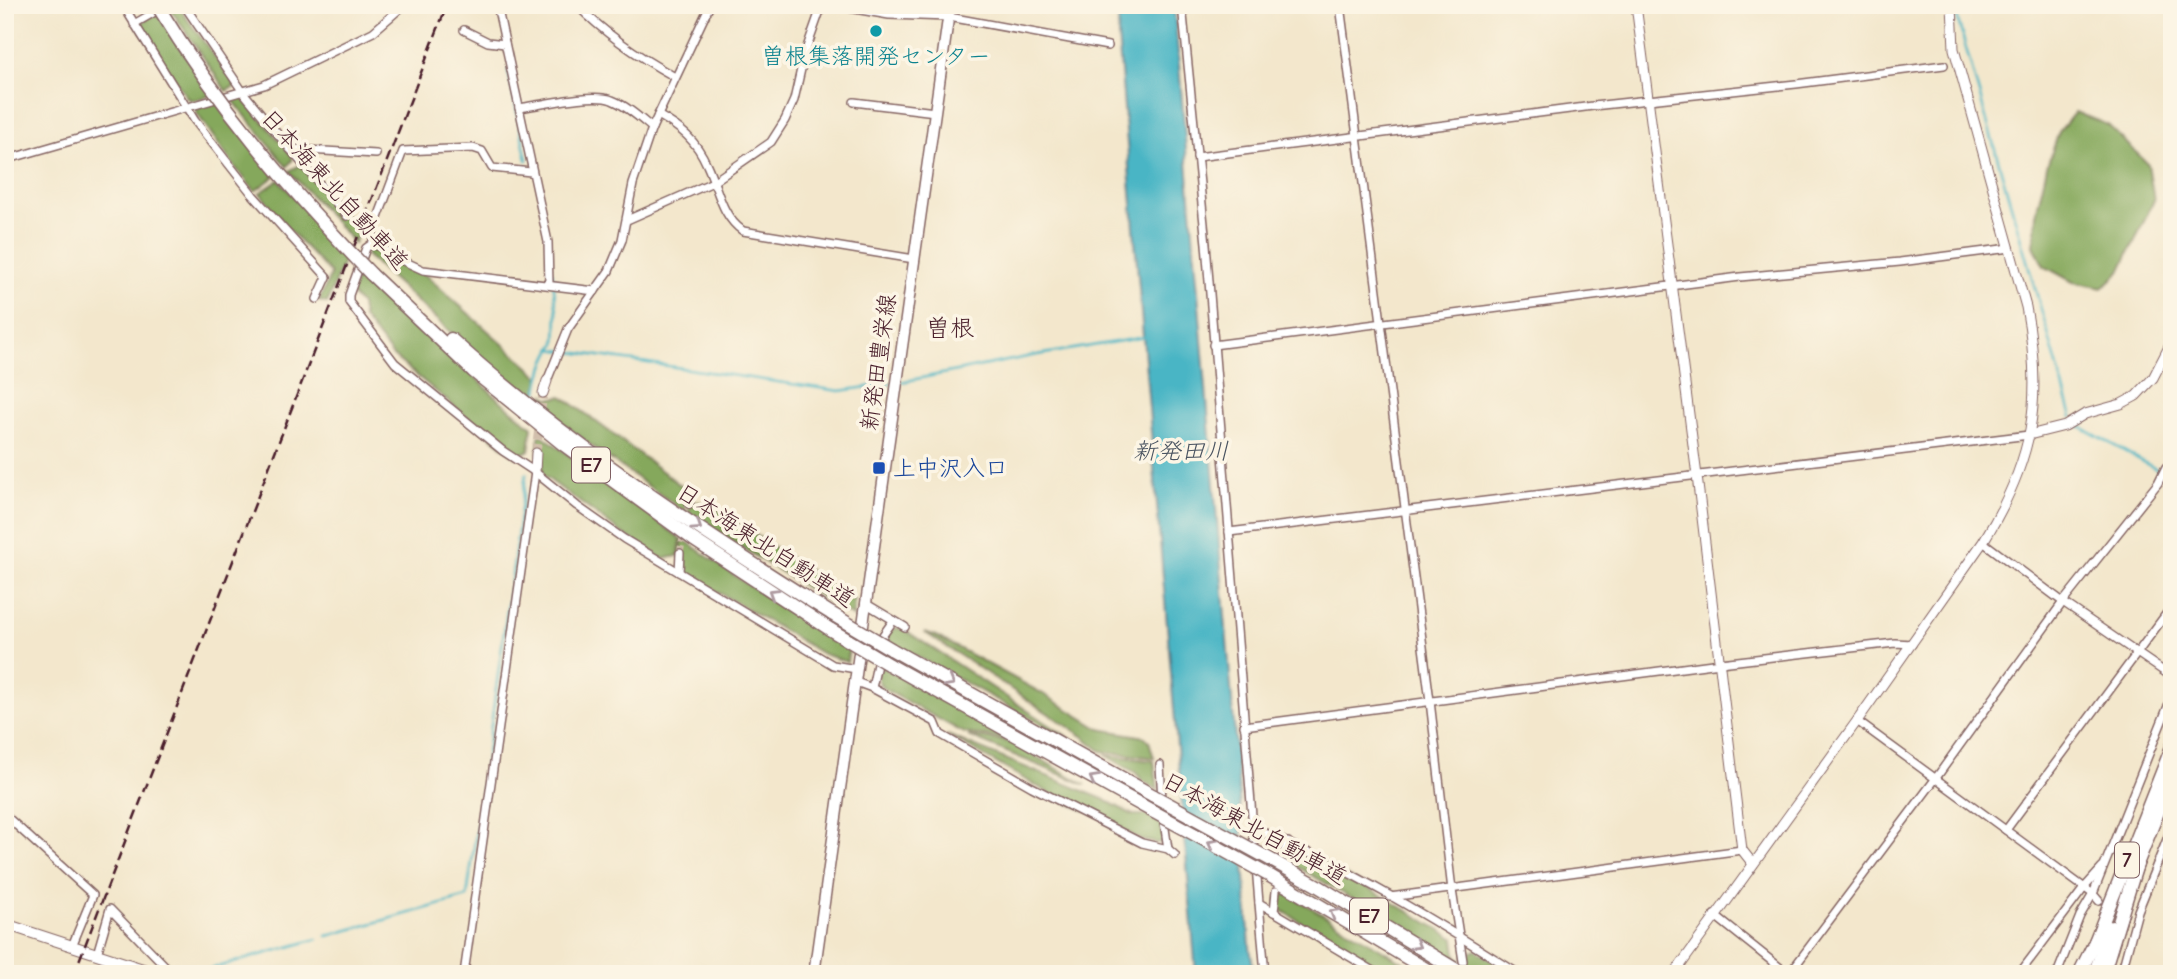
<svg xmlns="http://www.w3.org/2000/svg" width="2177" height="979" font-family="'Comic Neue','Klee One',sans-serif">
<rect width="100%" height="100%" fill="#fcf5e5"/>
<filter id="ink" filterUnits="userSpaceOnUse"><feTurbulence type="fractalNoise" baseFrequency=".0143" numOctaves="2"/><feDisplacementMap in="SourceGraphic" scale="14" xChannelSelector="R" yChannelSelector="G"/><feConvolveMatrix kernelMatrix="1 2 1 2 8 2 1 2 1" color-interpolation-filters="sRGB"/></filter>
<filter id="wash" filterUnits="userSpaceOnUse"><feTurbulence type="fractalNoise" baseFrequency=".00686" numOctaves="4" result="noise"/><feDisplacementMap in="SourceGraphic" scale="28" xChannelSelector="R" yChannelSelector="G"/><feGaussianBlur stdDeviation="1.57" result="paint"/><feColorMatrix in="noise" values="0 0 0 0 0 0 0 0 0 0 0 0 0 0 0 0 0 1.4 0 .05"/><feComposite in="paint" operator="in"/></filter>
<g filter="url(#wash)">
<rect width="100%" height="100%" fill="#f3e7cc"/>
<g fill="#85a85c" stroke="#686444" stroke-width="2">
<polygon points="172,5 177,5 236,86 226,91 169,7"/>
<polygon points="157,13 212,95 195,100 188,99 139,28 141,23"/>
<polygon points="242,96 289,152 293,159 287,167 231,98"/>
<polygon points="217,102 275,176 255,191 234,166 196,112 198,106"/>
<polygon points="2075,112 2108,125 2148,164 2154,200 2120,272 2102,288 2073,282 2044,266 2034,246 2036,214 2047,166 2059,132"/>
<polygon points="300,165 347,217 360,227 354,243 289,171"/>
<polygon points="279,180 346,254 327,303 319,301 331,274 291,232 260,193"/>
<polygon points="371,246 422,272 531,369 540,377 535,403 469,349 366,255"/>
<polygon points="360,267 497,398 532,427 529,450 516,457 393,356 363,318 361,305 351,294"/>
<polygon points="545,395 549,399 562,396 687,490 685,512 593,447 544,408"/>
<polygon points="542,435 681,539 678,556 663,559 619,531 543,475 542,454 538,454 539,436"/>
<polygon points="691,501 692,506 696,502 707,503 854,600 853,617 688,514"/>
<polygon points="683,539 745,583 849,649 847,662 823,654 688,574 683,556 680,556"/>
<polygon points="897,628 903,629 1083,747 885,639 890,631"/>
<polygon points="924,632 934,635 1040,692 1100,729 1145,737 1149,741 1154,758 1101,751 1084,737"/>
<path d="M 879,665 L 1006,739 L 964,733 L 884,689 C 876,681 877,676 879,665 Z"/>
<polygon points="947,735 1103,799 1133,815 1147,815 1161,824 1164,842 1156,843 1141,840 1099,816 1067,803"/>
<polygon points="968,736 1010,742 1086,785"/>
<polygon points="1105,755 1154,761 1158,790 1143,781 1136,773"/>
<polygon points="1296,849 1317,858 1454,938 1456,955 1461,962 1284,859 1285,854"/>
<polygon points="1280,892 1293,897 1423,974 1388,974 1276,907"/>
<polygon points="1476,950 1512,974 1478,974 1465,965 1464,957"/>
</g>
<polygon fill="#49b5c5" stroke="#4a6a78" stroke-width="2" points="1119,5 1174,5 1234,724 1250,947 1254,974 1196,974 1118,35"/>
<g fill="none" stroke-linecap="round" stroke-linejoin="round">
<g stroke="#49b5c5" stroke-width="2.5">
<polyline points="1957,17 2072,417"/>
<polyline points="508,70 527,160"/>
<polyline points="551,349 840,391 894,383"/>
<polyline points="901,382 1032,356 1145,337"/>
<path d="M 538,391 C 540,377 546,354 556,344 L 557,313 L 552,272"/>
<polyline points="2074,423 2172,478"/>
<polyline points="327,936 467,897 526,474"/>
<polyline points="193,974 317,939"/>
</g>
</g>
</g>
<g filter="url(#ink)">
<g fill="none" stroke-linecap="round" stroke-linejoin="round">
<polyline stroke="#d1bfac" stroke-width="7" stroke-dasharray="7 3.5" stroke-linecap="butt" points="680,553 684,533"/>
<polyline stroke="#d1bfac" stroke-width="9" stroke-dasharray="9 4.5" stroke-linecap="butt" points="536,453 543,393"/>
<g stroke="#856563" stroke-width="10">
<g id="minor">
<polyline points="123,5 195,121 253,195 327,277 317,299"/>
<polyline points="184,5 243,92 290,149 376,154"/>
<polyline points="497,5 548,242 549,284"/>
<path d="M 577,5 C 606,35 639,57 675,77"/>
<polyline points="832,5 889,15 949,17 1108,46"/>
<polyline points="1182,5 1206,244 1259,903 1379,974"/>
<polyline points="1340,5 1430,701 1452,890 1463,961"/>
<polyline points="134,24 167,5"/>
<polyline points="464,30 488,42 505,44"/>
<polyline points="854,102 935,112"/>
<path d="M 519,108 C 540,105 594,92 612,100 C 627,106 640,118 652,128"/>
<path d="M 658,115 C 681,128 696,140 707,165 C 718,188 721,216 743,231 L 914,259"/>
<polyline points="290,149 347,216"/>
<polyline points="1197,157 1593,106 1796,84 1944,65"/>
<polyline points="5,160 264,85 373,32 404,5"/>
<polyline points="531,172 492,168 482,151 473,148 403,151 373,231 373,243 366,248 349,295 349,302 395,363 503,451 535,472 577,506 624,539 833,665 856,669"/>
<polyline points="627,220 713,182 771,142 785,120 794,100 804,56 822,5"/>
<polyline points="373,243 399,259 423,270 595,291"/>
<polyline points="1213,345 1740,277 1900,262 2010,248"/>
<polyline points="547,381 568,329 609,271 622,240 633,184 652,128 710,5"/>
<polyline points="689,504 691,491"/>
<polyline points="1229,532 2029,435"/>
<polyline points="1983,542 2063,602 2172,677"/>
<polyline points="679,572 680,553"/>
<polyline points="865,603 905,627"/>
<polyline points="856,682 872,688 935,722 940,734 1032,787 1142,843 1168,849 1175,855"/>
<polyline points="872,688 883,635 893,621"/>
<polyline points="1857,721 2093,894 2099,901"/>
<polyline points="1244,726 1720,663 1895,643 1912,644"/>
<polyline points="1160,765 1162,800"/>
<polyline points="5,815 93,895 72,946"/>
<polyline points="1163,815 1168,849"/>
<path d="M 1253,828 C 1346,866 1434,920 1519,974"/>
<polyline points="2006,830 2172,606"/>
<polyline points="1283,855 1288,842"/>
<polyline points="1390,897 1742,850"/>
<polyline points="1259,903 1265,974"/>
<polyline points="1274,912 1276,891"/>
<polyline points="1714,915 1788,974"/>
<polyline points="97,954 110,909 173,974"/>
<polyline points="464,974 535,472"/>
<polyline points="1789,974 1936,778 2063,602 2158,483 2166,467"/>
<polyline points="2019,974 2084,888 2102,868"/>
<polyline points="2057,974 2080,916 2093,894 2172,696"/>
<polyline points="2121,974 2138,911 2172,827"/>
</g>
</g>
<g stroke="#856563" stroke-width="11">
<g id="tertiary">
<polyline points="1636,5 1697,476 1742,850 1753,864"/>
<polyline points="543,393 547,381"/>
<polyline points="2029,435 2065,426 2085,414 2121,404 2136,396 2153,378 2172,341"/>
<polyline points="535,472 536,453"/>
<path d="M 1674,974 L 1857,721 L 1983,542 C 2033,461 2044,401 2026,307 L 1954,49 L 1952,5"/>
</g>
</g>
<g stroke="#856563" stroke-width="12">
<polyline id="secondary" points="5,924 158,974"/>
</g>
<g stroke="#856563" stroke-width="13">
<polyline id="primary" points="814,974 950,5"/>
</g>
<g stroke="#856563" stroke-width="15">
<g id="trunk">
<polyline points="2133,874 2172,777"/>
<polyline points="2093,947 2172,747"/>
<polyline points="2094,974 2112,927"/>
</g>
</g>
<g stroke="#856563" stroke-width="15">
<g id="motorway">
<polyline points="371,274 473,371 564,445 694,540 831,630"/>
<path d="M 451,339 C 567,444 700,531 832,614"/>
<polyline points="891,649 1154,796"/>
<polyline points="888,664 1154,812"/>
<polyline points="1273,861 1318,886 1463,974"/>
<polyline points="1270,876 1434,974"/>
<polyline points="2079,974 2096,940"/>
<polyline points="2103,974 2137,864"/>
</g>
</g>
<use href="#minor" stroke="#fff" stroke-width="7"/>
<use href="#tertiary" stroke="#fff" stroke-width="9"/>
<use href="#secondary" stroke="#fff" stroke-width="10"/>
<use href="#primary" stroke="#fff" stroke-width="10"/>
<use href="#trunk" stroke="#fff" stroke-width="12"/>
<use href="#motorway" stroke="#fff" stroke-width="12"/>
<polyline stroke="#4a1f2b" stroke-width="2.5" stroke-dasharray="10 5" stroke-linecap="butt" points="74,974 447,5"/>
<g stroke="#856563" stroke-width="15" stroke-linecap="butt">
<g id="motorway-bridge">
<path d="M 157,5 C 217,104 291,191 371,274"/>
<polyline points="832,614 891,649"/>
<polyline points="831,630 888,664"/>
<polyline points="1154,796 1273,861"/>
<polyline points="1154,812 1270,876"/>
</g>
</g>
<use href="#motorway-bridge" stroke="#fff" stroke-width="12"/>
</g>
<defs><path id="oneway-chevron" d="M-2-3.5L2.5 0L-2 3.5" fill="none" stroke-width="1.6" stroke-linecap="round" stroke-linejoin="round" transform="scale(1.75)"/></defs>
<g stroke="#ae9aa0">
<use href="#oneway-chevron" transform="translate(697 526) rotate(34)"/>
<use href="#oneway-chevron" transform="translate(773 593) rotate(-148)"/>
<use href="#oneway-chevron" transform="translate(950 682) rotate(29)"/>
<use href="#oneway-chevron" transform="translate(1094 779) rotate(-151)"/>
<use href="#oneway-chevron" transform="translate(1212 844) rotate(-152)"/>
<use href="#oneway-chevron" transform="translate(1334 913) rotate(-149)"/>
<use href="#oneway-chevron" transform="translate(1416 945) rotate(31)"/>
</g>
</g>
<circle fill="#0f9aa8" stroke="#fcf5e5" stroke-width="2.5" cx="876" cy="31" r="7"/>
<rect fill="#1a4fb4" stroke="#fcf5e5" stroke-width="2.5" x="872" y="461" width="14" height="14" rx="3.5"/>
<g text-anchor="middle" stroke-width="7" stroke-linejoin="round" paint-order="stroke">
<g fill="#fcf5e5" stroke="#7f5f63" stroke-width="2">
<rect x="572" y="447.5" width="38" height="35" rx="5"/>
<rect x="2115" y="842.5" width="24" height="35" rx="5"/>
<rect x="1350" y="898.5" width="38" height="35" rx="5"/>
</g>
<g font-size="21" font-weight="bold" fill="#4a1f2b">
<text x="591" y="472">E7</text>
<text x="2127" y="867">7</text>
<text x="1369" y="923">E7</text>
</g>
<g font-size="23" fill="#0d838f" stroke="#fcf5e5">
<text x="876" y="64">曽根集落開発センター</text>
</g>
<g font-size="23" fill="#4a1f2b" stroke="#fcf5e5">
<text transform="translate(335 189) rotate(48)" y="8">日本海東北自動車道</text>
<text transform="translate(878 362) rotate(-82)" y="8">新発田豊栄線</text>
<text transform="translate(766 545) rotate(33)" y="8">日本海東北自動車道</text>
<text transform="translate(1255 828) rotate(29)" y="8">日本海東北自動車道</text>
</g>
<g font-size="23" fill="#164399" stroke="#fcf5e5" text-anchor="start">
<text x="893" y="476">上中沢入口</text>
</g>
<g font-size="24" fill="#4a1f2b" stroke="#fcf5e5">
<text x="950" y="336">曽根</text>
</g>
<g font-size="24" font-style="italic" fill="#4a5461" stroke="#fcf5e5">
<text x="1181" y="459">新発田川</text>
</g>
</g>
<rect width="2177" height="979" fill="none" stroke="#fcf5e5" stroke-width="28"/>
</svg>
